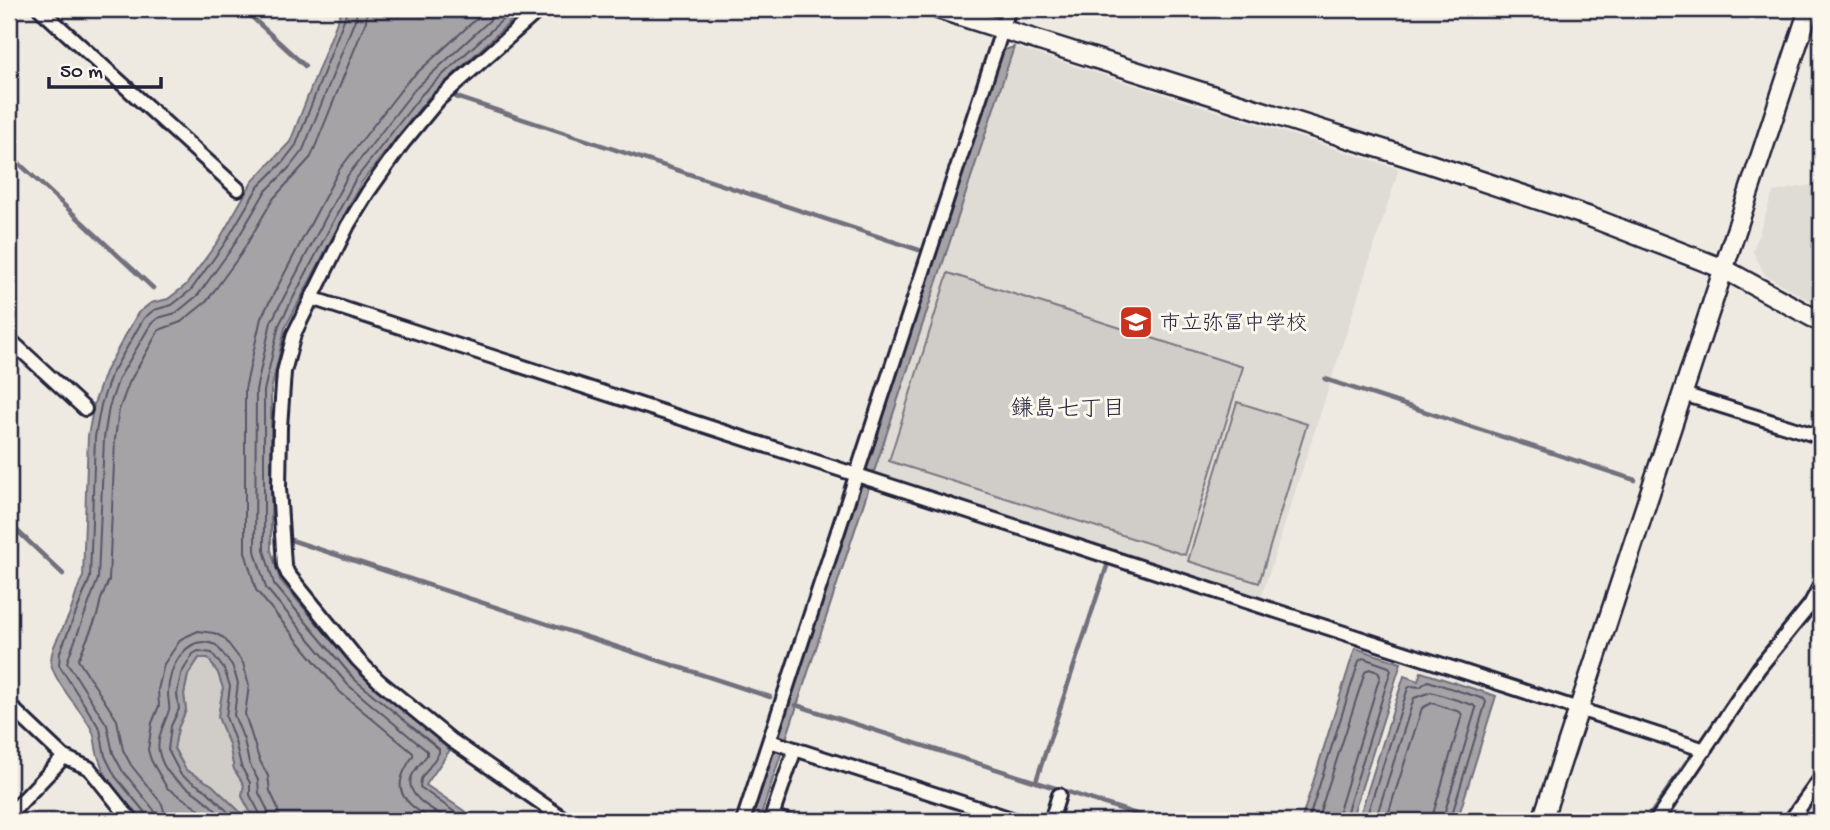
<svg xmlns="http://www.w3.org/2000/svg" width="1830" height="830" font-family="'Gochi Hand','Klee One',sans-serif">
<rect width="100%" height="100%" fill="#eeeae2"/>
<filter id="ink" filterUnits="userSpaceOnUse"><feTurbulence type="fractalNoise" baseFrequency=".0143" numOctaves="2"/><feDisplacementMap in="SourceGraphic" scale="14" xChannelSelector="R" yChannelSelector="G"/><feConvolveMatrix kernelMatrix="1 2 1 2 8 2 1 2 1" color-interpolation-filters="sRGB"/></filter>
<g filter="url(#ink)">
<g fill="#dfdbd5">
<polygon points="1014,47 1399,169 1260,601 872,475"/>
<polygon points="1821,183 1821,307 1765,275 1753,251 1773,192"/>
</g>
<g fill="#d0cdc9" stroke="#797882" stroke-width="2">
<polygon points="948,273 1243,367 1185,555 889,461"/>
<polygon points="1237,402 1307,424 1259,583 1188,561"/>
<polygon points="199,658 208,658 218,673 223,688 218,717 229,744 234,769 244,785 242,796 255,821 246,821 239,811 212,785 186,770 174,748 178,728 186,710 184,694 188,675"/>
</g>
<g fill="#a6a3a7" stroke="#716f7c" stroke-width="2">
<path d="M 342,9 L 524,9 L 427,99 L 361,183 L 285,328 L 271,391 L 271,550 L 280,580 L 360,674 L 450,750 L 426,785 L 479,821 L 255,821 L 242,796 L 244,785 L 234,769 L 229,744 L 218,717 L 223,688 L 218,673 L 208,658 L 199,658 L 188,675 L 184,694 L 186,710 L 178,728 L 174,749 L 186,770 L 212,785 L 239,811 L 246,821 L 144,821 C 126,805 105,780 98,756 C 95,748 96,738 92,730 C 84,713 52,680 51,662 C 51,643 67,625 72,607 C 76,596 77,587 83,577 L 88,436 L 94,404 L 105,372 L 138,313 L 151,303 L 168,299 L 186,285 L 219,240 L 252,182 L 290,142 Z"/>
<path d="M 1014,47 C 928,305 846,564 759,821 L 750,821 L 982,107 L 1004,50 Z"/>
<polygon points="1355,648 1401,663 1351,821 1301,821"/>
<polygon points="1421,672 1496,696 1457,821 1358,821 1404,676 1418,681"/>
</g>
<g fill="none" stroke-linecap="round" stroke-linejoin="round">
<g stroke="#575666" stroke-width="2">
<polyline points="148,821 147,815 115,776 105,756 100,729 59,665 60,652 90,578 95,437 101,405 111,375 144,318 154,310 172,305 191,290 225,243 258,187 283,162 296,145 348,9"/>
<polyline points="157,821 154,810 122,770 113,753 107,725 67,662 98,579 104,438 109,407 119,378 151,324 158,318 176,313 198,295 232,248 265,192 289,168 303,150 356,17 357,9"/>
<polyline points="167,821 162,804 131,765 123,750 117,720 78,660 97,616 101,599 109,580 115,439 119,410 129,383 159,330 181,322 206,302 241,254 273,199 311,157 366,21 367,9"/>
<polyline points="211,821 195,806 167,788 151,760 148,750 152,723 159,706 158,690 164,664 181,639 198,631 214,633 224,638 243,663 249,686 245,714 259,759 268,776 270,791 277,806 280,821"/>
<path d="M 227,821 C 219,814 211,805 203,799 C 184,783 166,781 159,752 C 156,738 165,723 169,710 C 170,705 168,700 168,694 C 168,668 186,632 216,645 L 232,665 L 238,683 L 234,715 L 244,740 L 249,763 L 258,780 L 259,793 L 267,809 L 270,821"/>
<polyline points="237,821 207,791 181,775 168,750 171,726 179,709 177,694 181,674 193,654 198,651 212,653 224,669 230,686 226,717 235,741 241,766 250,783 250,795 259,812 261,821"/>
<path d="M 433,821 C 402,800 389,791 413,756 L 413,753 L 340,692 L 256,590 L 245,552 L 245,389 L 261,318 L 339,170 L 407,82 L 487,9"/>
<path d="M 451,821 C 438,812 405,798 411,778 C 414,770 422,762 427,755 L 427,751 L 348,685 L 266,588 L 255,551 L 256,390 L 271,322 L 348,175 L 415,89 L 502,9"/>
<polyline points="467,821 420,787 421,779 439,753 439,749 354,679 274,584 264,550 264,391 279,325 355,180 422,94 514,9"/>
<polyline points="1308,821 1359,661 1363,658 1389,667 1391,670 1344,821"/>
<polyline points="1317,821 1365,672 1369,669 1378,672 1380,676 1336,821"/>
<polyline points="1365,821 1408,688 1411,686 1420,687 1428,681 1484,699 1486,702 1450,821"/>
<polyline points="1375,821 1414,698 1431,692 1473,705 1476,708 1442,821"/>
<polyline points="1386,821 1422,708 1432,703 1460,712 1462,715 1431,821"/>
</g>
<g stroke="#716f7c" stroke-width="4.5">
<polyline points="243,9 305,66"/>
<polyline points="455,93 456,97 919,250"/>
<polyline points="9,154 153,288"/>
<polyline points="1325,379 1635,480"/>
<polyline points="9,523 63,574"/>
<polyline points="291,540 770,697"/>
<polyline points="796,705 1158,821"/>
<polyline points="1036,781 1107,566"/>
<polyline points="1646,821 1687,761"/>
</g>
<g stroke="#22223b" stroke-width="18">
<g id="street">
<polyline points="40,9 238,189"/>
<polyline points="540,9 439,99 402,144 368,192 348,225 294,334 284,372 280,427 279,488 284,565 288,574 358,660 379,681 451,740 567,821"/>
<polyline points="311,298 1705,750"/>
<polyline points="9,339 85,409"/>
<polyline points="1683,394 1821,437"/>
<polyline points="9,705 64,757 89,768 125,813 134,821"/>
<polyline points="770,741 1018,821"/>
<polyline points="9,815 64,757"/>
<polyline points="743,821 1009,9"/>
<polyline points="787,821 772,816 795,749"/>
<polyline points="1051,821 1059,795"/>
<polyline points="1656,821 1759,668 1810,605 1821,584"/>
<polyline points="1790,821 1821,778"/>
</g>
</g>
<g stroke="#22223b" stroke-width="23">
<g id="secondary">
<polyline points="938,9 1424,162 1590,217 1724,269 1821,322"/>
<polyline points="1542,821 1809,9"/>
</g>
</g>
<use href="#street" stroke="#fbf7ec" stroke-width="12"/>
<use href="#secondary" stroke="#fbf7ec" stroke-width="18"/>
</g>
</g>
<defs>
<g id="school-square" transform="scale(1.75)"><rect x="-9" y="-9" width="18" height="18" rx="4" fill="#c8321e" stroke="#fbf7ec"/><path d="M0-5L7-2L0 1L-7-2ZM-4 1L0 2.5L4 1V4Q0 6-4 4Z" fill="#fff"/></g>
</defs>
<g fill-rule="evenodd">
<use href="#school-square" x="1136" y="322"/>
</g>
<g text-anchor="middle" stroke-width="6" stroke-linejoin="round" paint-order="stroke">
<g font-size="21" fill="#22223b" stroke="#fbf7ec" text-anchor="start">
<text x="1160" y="329">市立弥冨中学校</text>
</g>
<g font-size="23" fill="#22223b" stroke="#fbf7ec">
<text x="1068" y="415">鎌島七丁目</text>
</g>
</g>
<rect width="1830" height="830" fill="none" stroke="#fbf7ec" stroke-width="35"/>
<rect x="18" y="18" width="1795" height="795" fill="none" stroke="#22223b" stroke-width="2.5" filter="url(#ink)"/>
<path d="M49 77v10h112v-10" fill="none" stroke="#22223b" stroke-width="3.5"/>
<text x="60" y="77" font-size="21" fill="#22223b" stroke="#fbf7ec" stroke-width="5" paint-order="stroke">50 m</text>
</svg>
